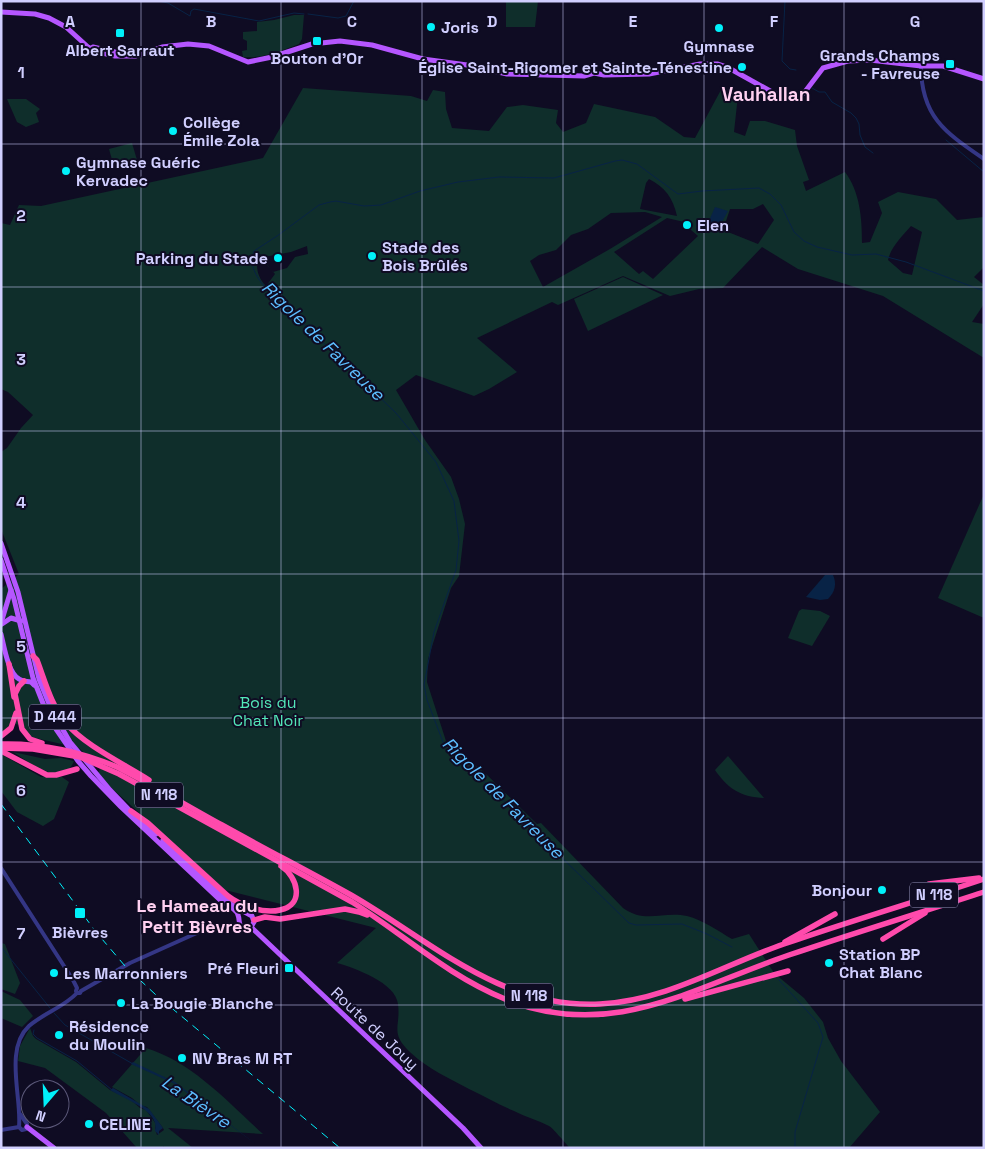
<svg xmlns="http://www.w3.org/2000/svg" width="985" height="1149" font-family="'Space Grotesk',sans-serif">
<rect width="100%" height="100%" fill="#0f0c23"/>
<g fill="#0f2e2b" fill-rule="evenodd">
<polygon points="506,1 538,1 535,27 506,27"/>
<path d="M 294,15 L 304,15 L 302,39 L 299,44 C 281,51 262,59 243,57 L 242,51 L 247,50 L 247,41 L 243,39 L 243,32 L 257,31 L 257,22 L 274,20 Z"/>
<path d="M 303,88 L 411,96 L 427,101 L 433,90 L 445,92 L 446,109 L 452,128 L 489,131 L 507,107 L 523,105 L 558,110 L 556,123 L 563,132 L 586,123 L 594,104 L 655,117 L 684,137 L 695,138 L 722,88 L 738,95 L 734,132 L 745,136 L 750,121 L 765,121 L 795,130 L 797,146 L 809,180 L 803,182 L 806,191 L 845,172 C 860,192 862,218 862,243 L 870,242 L 882,213 L 878,202 L 898,192 L 936,199 L 957,220 L 984,217 L 984,267 L 974,277 L 984,285 L 984,304 L 972,322 L 984,324 L 984,358 L 883,296 L 798,269 L 762,247 L 723,288 L 699,289 L 670,296 L 623,276 L 558,305 L 552,302 L 477,338 L 517,372 L 489,389 L 474,396 L 416,375 L 396,390 L 425,440 L 451,477 L 459,499 L 465,524 L 459,576 L 451,588 L 428,659 L 427,682 L 446,741 L 484,772 L 537,824 L 541,823 L 623,908 C 645,924 663,911 687,916 C 703,920 718,931 732,939 L 749,934 L 774,973 L 804,998 L 823,1022 L 828,1038 L 841,1061 L 880,1112 L 849,1148 L 570,1148 C 565,1143 553,1128 549,1126 C 538,1120 525,1117 514,1111 C 499,1105 484,1096 469,1089 C 449,1078 428,1069 411,1053 C 389,1033 401,1027 398,1004 C 396,983 355,968 337,963 L 376,928 L 225,890 L 97,775 L 100,769 L 79,748 L 31,737 L 22,726 L 13,723 L 1,735 L 1,589 L 19,574 L 1,529 L 1,452 L 7,448 L 21,428 L 33,415 L 8,392 L 1,389 L 1,223 L 10,225 L 19,205 L 41,206 L 263,158 ZM 649,179 C 665,187 673,198 677,216 L 640,209 L 646,183 ZM 763,204 L 774,220 L 758,244 L 723,230 L 730,209 L 753,209 ZM 645,212 L 662,217 L 610,249 L 543,287 L 530,261 L 539,255 L 556,250 L 571,235 L 588,229 L 611,213 ZM 667,218 L 684,222 L 684,224 L 698,236 L 653,279 L 643,271 L 639,274 L 614,252 ZM 911,226 L 922,232 L 912,275 L 903,273 L 888,260 C 891,247 902,236 911,226 ZM 307,246 L 308,254 L 295,257 L 287,268 L 273,272 L 263,259 L 264,257 L 291,252 ZM 259,254 L 264,256 L 262,259 L 275,274 L 266,286 C 257,277 255,265 259,254 Z"/>
<polygon points="7,99 26,99 40,109 36,113 39,122 26,127 17,122"/>
<polygon points="132,143 137,160 114,167 109,149"/>
<polygon points="623,277 663,295 588,331 574,299"/>
<polygon points="984,494 984,618 938,598"/>
<polygon points="802,609 820,611 830,616 812,646 788,638 799,611"/>
<path d="M 13,752 L 45,759 L 61,758 L 74,761 C 62,790 28,761 13,752 Z"/>
<polygon points="1,754 41,777 62,777 69,782 54,819 43,826 17,812 1,791"/>
<path d="M 728,756 L 764,798 C 741,797 728,789 715,770 Z"/>
<polygon points="1,943 5,944 20,983 15,994 1,989"/>
<polygon points="1,991 20,1000 33,1016 22,1027 1,1018"/>
<path d="M 30,1028 L 33,1036 L 36,1039 L 76,1062 L 110,1090 L 131,1100 L 140,1108 L 146,1110 L 156,1124 L 155,1129 L 157,1135 L 164,1130 L 163,1128 L 147,1107 L 140,1105 L 132,1098 L 112,1087 L 146,1048 C 192,1062 228,1102 263,1134 L 168,1128 L 193,1148 L 165,1148 L 163,1146 L 163,1148 L 137,1148 L 106,1113 L 45,1068 L 18,1061 L 20,1046 Z"/>
</g>
<g fill="#082346">
<polygon points="715,207 728,211 719,227 708,223"/>
<path d="M 825,575 L 833,575 C 837,584 835,592 828,599 L 820,600 L 806,597 Z"/>
<polygon points="133,1062 175,1082 261,1148 175,1084 131,1064"/>
<path d="M 113,1088 L 149,1109 L 163,1128 L 159,1131 L 159,1135 L 155,1131 C 155,1129 156,1126 155,1123 C 151,1108 123,1098 110,1090 Z"/>
</g>
<g fill="none" stroke-linecap="round" stroke-linejoin="round">
<g stroke="#082346" stroke-width="1">
<polyline points="158,1 168,3 190,16 191,11 194,9 259,21 294,13 304,14"/>
<polyline points="785,1 782,61 790,69 796,70"/>
<polyline points="308,14 338,18 346,16 354,1"/>
<polyline points="812,88 819,92 825,92 832,102 851,113 856,118 859,124 860,135 865,147 873,153"/>
<polyline points="946,140 984,172"/>
<polyline points="1,947 50,1008"/>
<path d="M 732,947 L 707,934 L 682,924 L 636,925 L 629,923 L 443,742 L 427,700 L 424,685 L 434,632 L 456,570 L 459,541 L 454,501 L 436,462 L 396,413 L 263,285 C 255,274 249,265 254,251 L 277,236 L 319,205 L 330,202 L 336,201 L 364,206 L 381,205 L 420,191 L 458,182 L 499,177 L 554,178 L 615,161 L 622,160 L 637,164 L 678,194 L 702,191 L 759,188 L 770,194 L 781,205 L 794,232 L 804,241 L 817,247 L 852,255 L 876,254 L 906,262 L 984,291"/>
<polyline points="779,980 818,1023 823,1037 795,1132 795,1148"/>
<polyline points="54,1013 65,1025 133,1064"/>
<polyline points="34,1030 33,1034 37,1038 77,1061 112,1090"/>
</g>
<g stroke="#343685" stroke-width="4">
<path d="M 921,66 C 921,117 946,133 984,159"/>
<polyline points="1,868 73,980 77,988 76,991 77,993"/>
<path d="M 19,1127 C 22,1098 4,1049 29,1026 C 44,1013 64,1007 77,993 L 80,993 L 81,991 L 130,963 L 199,932 L 239,925"/>
<polyline points="1,1130 19,1127 22,1130 26,1129 27,1124 20,1114"/>
</g>
<g stroke="#b556ff" stroke-width="5">
<polyline points="1,12 35,14 49,18 66,27 88,47 98,52 115,56 136,56 162,47 188,44 209,46 248,62 272,57 312,44 340,41 372,45 423,59 467,65 507,74 584,76 594,73 604,75 649,74 700,64 718,64 727,67 772,92 793,99 799,97 804,93 823,68 848,61 870,60 921,66 943,66 984,79"/>
<polyline points="93,47 115,52 131,53"/>
<polyline points="1,543 18,592 39,679 52,711 70,742 110,790 133,814 156,834"/>
<path d="M 1,560 L 14,599 L 33,678 L 48,716 L 56,729 L 78,761 L 91,776 L 121,807 L 219,899 C 224,903 237,909 238,915 C 240,920 238,922 241,927 L 247,929 L 251,927 L 254,922 L 252,916 L 232,905 L 163,840"/>
<polyline points="1,623 11,590"/>
<polyline points="2,624 11,618 21,621"/>
<path d="M 1,634 C 4,646 8,673 19,679 C 23,682 27,681 31,682 L 34,685"/>
<polyline points="251,927 463,1128 481,1148"/>
<polyline points="27,1127 54,1148"/>
</g>
<g stroke="#ff4aac" stroke-width="5.5">
<path d="M 33,656 L 37,660 C 45,681 51,705 66,723 C 84,745 124,764 149,780"/>
<polyline points="9,664 14,697"/>
<polyline points="24,681 19,686 15,694 22,729 30,739 42,743"/>
<polyline points="1,736 11,728 16,713"/>
<path d="M 1,744 C 43,743 79,751 117,767 C 153,785 187,806 222,825 C 265,849 308,871 351,895 C 431,941 501,1009 600,1004 C 666,1001 723,965 784,944 C 850,921 918,901 984,879"/>
<path d="M 1,748 L 33,749 L 80,757 L 119,774 L 352,902 C 403,934 448,976 505,999 C 611,1042 692,988 789,955 C 854,933 919,913 984,892"/>
<polyline points="1,751 47,775 56,775 77,769"/>
<path d="M 131,811 L 148,823 L 228,896 C 241,906 264,914 280,910 C 305,905 298,877 281,866"/>
<polyline points="929,884 979,878"/>
<polyline points="254,920 265,917 280,919 345,909 359,912 367,915"/>
<polyline points="883,939 925,913"/>
<polyline points="785,942 835,914"/>
<polyline points="685,999 788,971"/>
</g>
<polyline stroke="#00f1fa" stroke-width="1" stroke-dasharray="8 6" stroke-linecap="butt" points="1,804 96,932 125,966 156,995 340,1148"/>
</g>
<path fill="none" stroke="#d1cfff" stroke-width="1" stroke-opacity="0.55" d="M 141,1 L 141,1148M 281,1 L 281,1148M 422,1 L 422,1148M 563,1 L 563,1148M 704,1 L 704,1148M 844,1 L 844,1148M 1,144 L 984,144M 1,287 L 984,287M 1,431 L 984,431M 1,574 L 984,574M 1,718 L 984,718M 1,862 L 984,862M 1,1005 L 984,1005"/>
<g fill="#00f1fa" stroke="#0f0c23" stroke-width="2">
<circle cx="431" cy="27" r="5"/>
<circle cx="719" cy="28" r="5"/>
<rect x="115" y="28" width="10" height="10" rx="2.5"/>
<rect x="312" y="36" width="10" height="10" rx="2.5"/>
<rect x="945" y="59" width="10" height="10" rx="2.5"/>
<circle cx="742" cy="67" r="5"/>
<circle cx="173" cy="131" r="5"/>
<circle cx="66" cy="171" r="5"/>
<circle cx="687" cy="225" r="5"/>
<circle cx="372" cy="256" r="5"/>
<circle cx="278" cy="258" r="5"/>
<circle cx="882" cy="890" r="5"/>
<rect x="74" y="907" width="12" height="12" rx="2.5"/>
<circle cx="829" cy="963" r="5"/>
<rect x="284" y="963" width="10" height="10" rx="2.5"/>
<circle cx="54" cy="973" r="5"/>
<circle cx="121" cy="1003" r="5"/>
<circle cx="59" cy="1035" r="5"/>
<circle cx="182" cy="1058" r="5"/>
<circle cx="89" cy="1124" r="5"/>
</g>
<g text-anchor="middle" stroke-width="4" stroke-linejoin="round" paint-order="stroke">
<g fill="#0f0c23" stroke="#9794bd" stroke-width="1">
<rect x="29" y="704.5" width="52" height="25" rx="4"/>
<rect x="135" y="782.5" width="48" height="25" rx="4"/>
<rect x="910" y="882.5" width="48" height="25" rx="4"/>
<rect x="505" y="983.5" width="48" height="25" rx="4"/>
</g>
<g font-size="15" font-weight="bold" fill="#d1cfff">
<text x="55" y="722">D 444</text>
<text x="159" y="800">N 118</text>
<text x="934" y="900">N 118</text>
<text x="529" y="1001">N 118</text>
</g>
<g font-size="16" font-weight="bold" fill="#d1cfff" stroke="#0f0c23" text-anchor="start">
<text x="441" y="33">Joris</text>
<text x="719" y="52" text-anchor="middle">Gymnase</text>
<text x="120" y="56" text-anchor="middle">Albert Sarraut</text>
<text x="940" y="61" text-anchor="end">Grands Champs<tspan x="940" dy="18">- Favreuse</tspan></text>
<text x="317" y="64" text-anchor="middle">Bouton d'Or</text>
<text x="732" y="73" text-anchor="end">Église Saint-Rigomer et Sainte-Ténestine</text>
<text x="183" y="128">Collège<tspan x="183" dy="18">Émile Zola</tspan></text>
<text x="76" y="168">Gymnase Guéric<tspan x="76" dy="18">Kervadec</tspan></text>
<text x="697" y="231">Elen</text>
<text x="382" y="253">Stade des<tspan x="382" dy="18">Bois Brûlés</tspan></text>
<text x="268" y="264" text-anchor="end">Parking du Stade</text>
<text x="872" y="896" text-anchor="end">Bonjour</text>
<text x="80" y="938" text-anchor="middle">Bièvres</text>
<text x="839" y="960">Station BP<tspan x="839" dy="18">Chat Blanc</tspan></text>
<text x="279" y="974" text-anchor="end">Pré Fleuri</text>
<text x="64" y="979">Les Marronniers</text>
<text x="131" y="1009">La Bougie Blanche</text>
<text x="69" y="1032">Résidence<tspan x="69" dy="18">du Moulin</tspan></text>
<text x="192" y="1064">NV Bras M RT</text>
<text x="99" y="1130">CELINE</text>
</g>
<g font-size="16" fill="#53e7b8" stroke="#0f0c23">
<text x="268" y="708">Bois du<tspan x="268" dy="18">Chat Noir</tspan></text>
</g>
<g font-size="16" fill="#d1cfff" stroke="#0f0c23">
<text transform="translate(375 1028) rotate(43)" y="6">Route de Jouy</text>
</g>
<g font-size="18" font-style="italic" fill="#5dbeff" stroke="#0f0c23">
<text transform="translate(323 341) rotate(44)" y="6">Rigole de Favreuse</text>
<text transform="translate(503 798) rotate(45)" y="6">Rigole de Favreuse</text>
<text transform="translate(196 1102) rotate(34)" y="6">La Bièvre</text>
</g>
<g font-size="18" font-weight="bold" fill="#ffd1f1" stroke="#0f0c23">
<text x="197" y="912">Le Hameau du<tspan x="197" dy="21">Petit Bièvres</tspan></text>
</g>
<g font-size="19" font-weight="bold" fill="#ffd1f1" stroke="#0f0c23">
<text x="766" y="101">Vauhallan</text>
</g>
</g>
<g font-size="16" text-anchor="middle" font-weight="bold" fill="#d1cfff" stroke="#0f0c23" stroke-width="4" stroke-linejoin="round" paint-order="stroke">
<text x="70" y="27">A</text>
<text x="211" y="27">B</text>
<text x="352" y="27">C</text>
<text x="492" y="27">D</text>
<text x="633" y="27">E</text>
<text x="774" y="27">F</text>
<text x="915" y="27">G</text>
<text x="21" y="78">1</text>
<text x="21" y="221">2</text>
<text x="21" y="365">3</text>
<text x="21" y="508">4</text>
<text x="21" y="652">5</text>
<text x="21" y="796">6</text>
<text x="21" y="939">7</text>
</g>
<rect width="985" height="1149" fill="none" stroke="#d1cfff" stroke-width="5"/>
<g transform="translate(45 1104) rotate(199)"><circle r="24" fill="#0f0c23" stroke="#5d5a7b"/>
<path d="M0-4L9 19L0 12L-9 19Z" fill="#00f1fa"/>
<text y="-8" font-size="14" font-weight="bold" text-anchor="middle" fill="#d1cfff">N</text>
</g>
</svg>
